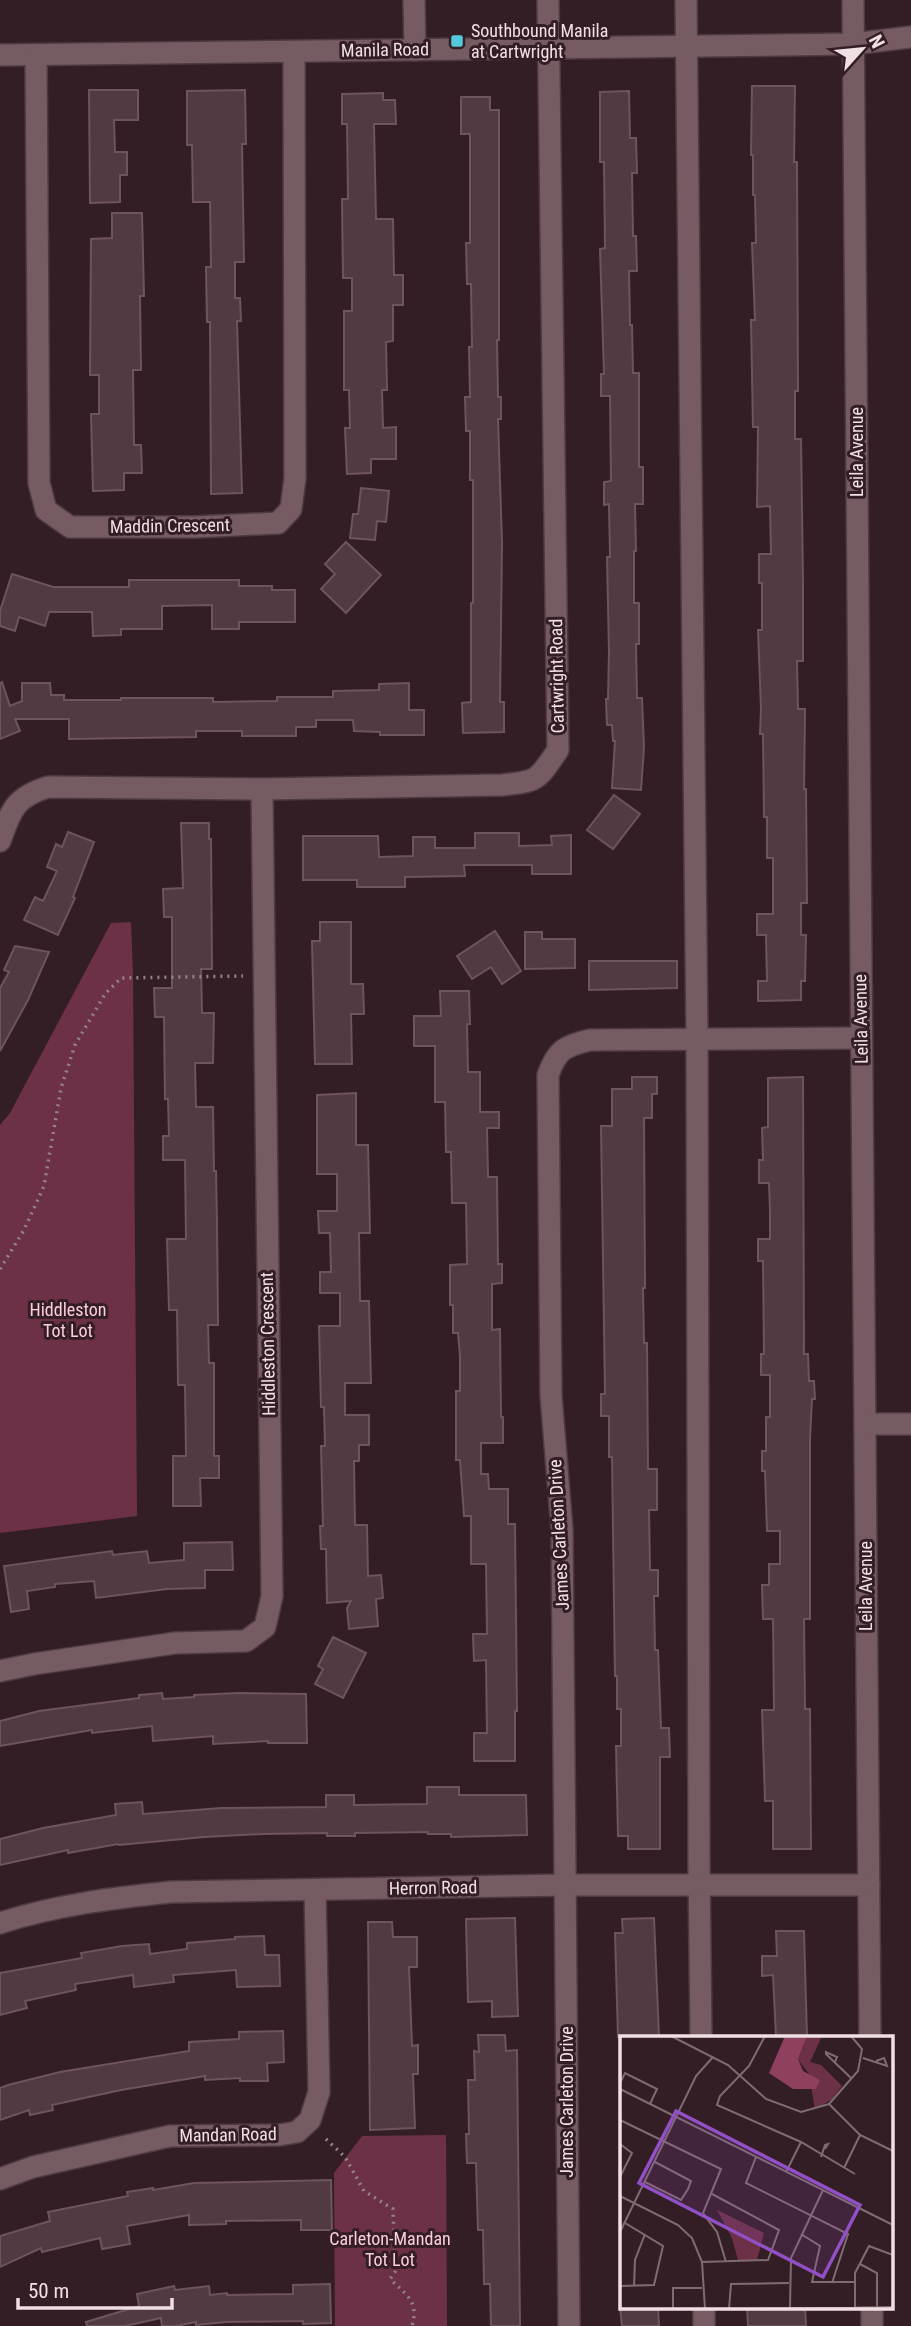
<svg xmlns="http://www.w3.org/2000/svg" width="911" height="2326" font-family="'Roboto Condensed',sans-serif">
<rect width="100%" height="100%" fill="#341e25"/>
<g fill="#6d3147">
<polygon points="131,922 133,977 137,1516 0,1533 0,1125 10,1113 111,923"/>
<polygon points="446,2135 447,2326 335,2326 334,2173 362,2136"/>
</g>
<g fill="#523a42" stroke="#6e545c" stroke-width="2">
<polygon points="752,86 795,86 794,162 797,162 798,391 795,391 795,439 801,439 803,582 803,661 797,661 798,709 805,709 804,789 806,789 807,903 801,903 801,935 806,935 805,981 801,981 801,1000 758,1001 758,981 767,981 766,935 757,935 757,914 773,914 773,858 767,858 767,817 764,817 763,734 760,734 761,709 758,630 762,630 762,583 759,583 759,554 771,554 770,506 757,507 758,427 753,427 751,320 755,320 752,243 756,243 755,195 753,195 753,155 751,155"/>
<polygon points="89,90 138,90 138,120 114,120 115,152 127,152 127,175 120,175 120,202 90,203"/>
<polygon points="245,90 246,144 242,144 244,262 235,262 235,298 240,298 241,321 237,321 242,493 211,494 210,322 207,322 206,267 211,267 210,202 193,202 192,145 187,145 187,91"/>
<polygon points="629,91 630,138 636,138 637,173 632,173 633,236 636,236 637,271 629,271 630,325 632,325 633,373 639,373 639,467 643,467 643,504 635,504 636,551 634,551 634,603 639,603 639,644 636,644 637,698 642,698 644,747 641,790 612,788 615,741 613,741 612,725 607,725 606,699 608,699 609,651 607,557 610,557 609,504 604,505 604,482 611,481 610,396 601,396 601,374 604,374 600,249 605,248 604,162 600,162 600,92"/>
<polygon points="383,93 383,100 395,100 396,124 374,124 376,219 393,219 394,275 403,275 403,305 393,305 393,341 386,342 387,390 382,390 383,428 396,427 396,459 371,459 371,473 347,474 345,428 350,428 349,390 344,390 344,311 352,311 352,278 343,278 342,199 348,199 347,124 342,124 342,94"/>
<polygon points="461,97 490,97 490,110 499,110 499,340 497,340 498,397 501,397 501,419 498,419 502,543 500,702 504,702 504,732 463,733 462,703 471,702 471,603 473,603 473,480 470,480 470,431 466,431 465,397 470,397 469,347 472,347 471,284 467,284 466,243 470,243 470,134 461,134"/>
<polygon points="112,213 142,213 144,296 140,296 141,370 133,370 134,445 141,445 142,473 124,473 124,490 93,491 91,414 99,414 99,375 90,375 91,239 112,238"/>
<polygon points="361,488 389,491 386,522 377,521 375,540 350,538 353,514 358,514"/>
<polygon points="346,542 381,575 346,613 321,589 335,574 325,564"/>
<polygon points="12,574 53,587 129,587 129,580 239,580 239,586 272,586 272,590 295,590 295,622 239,622 239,629 212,629 212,605 162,606 162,629 121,629 121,635 93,636 92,612 49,612 45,626 19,617 15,631 0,626 0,611"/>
<polygon points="2,682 10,706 22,701 22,683 50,683 51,695 64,695 64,700 121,700 121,698 213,698 213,702 277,701 277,697 333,697 333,691 379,690 379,684 409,683 409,710 424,710 424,735 380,735 380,732 354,731 353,720 316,720 316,727 296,727 296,736 242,736 242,731 196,731 196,737 69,739 69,719 15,719 20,731 0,739 0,683"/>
<polygon points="614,795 640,814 613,849 587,830"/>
<polygon points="181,823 209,823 209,839 211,839 212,969 201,969 202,1013 214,1013 213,1063 195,1063 196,1107 213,1107 214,1171 216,1171 217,1223 218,1325 208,1325 209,1363 214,1363 214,1456 219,1456 219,1478 200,1478 201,1506 173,1506 173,1456 186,1456 185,1385 178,1385 177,1310 169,1310 167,1239 186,1239 185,1160 163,1160 163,1136 169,1136 168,1099 165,1099 164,1017 155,1017 154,988 172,988 172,917 164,917 163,889 183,888"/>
<polygon points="68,832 94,842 73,897 75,898 58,935 24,920 35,897 43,901 57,871 47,867 56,844 62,847"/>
<polygon points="475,833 519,833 519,846 552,845 551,836 571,835 571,874 532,874 532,865 464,865 465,876 405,877 405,887 357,887 357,880 303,880 303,836 378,836 379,857 413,856 413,837 435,837 435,848 475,848"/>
<polygon points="320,922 351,922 351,984 363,984 364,1014 351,1014 352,1064 315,1064 312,941 320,941"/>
<polygon points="495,931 521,971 502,984 491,967 472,979 457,956"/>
<polygon points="525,932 542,932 542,939 575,939 575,968 525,969"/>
<polygon points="15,946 49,952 28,1000 0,1051 0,988 9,972 4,970"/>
<polygon points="589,961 677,961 677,988 589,990"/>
<polygon points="440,991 469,991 470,1024 467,1024 468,1072 480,1072 480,1112 499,1112 499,1128 487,1128 488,1177 497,1177 498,1264 502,1264 502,1283 492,1284 492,1330 500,1329 501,1417 503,1417 503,1443 481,1443 481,1474 488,1474 489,1489 508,1489 508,1524 515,1524 517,1711 515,1711 515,1761 474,1761 474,1733 487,1733 486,1660 474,1661 473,1634 487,1634 486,1564 471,1564 471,1516 464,1516 460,1460 456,1460 456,1391 460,1391 460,1356 458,1333 453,1333 453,1305 450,1305 450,1265 467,1264 466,1203 452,1203 451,1152 446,1152 445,1102 435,1102 435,1046 414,1046 414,1016 441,1016"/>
<polygon points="632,1077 657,1077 657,1094 652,1094 652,1118 644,1118 645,1288 643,1288 644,1343 647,1343 648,1469 657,1469 657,1510 649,1510 650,1570 658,1570 658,1596 654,1596 655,1650 658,1650 661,1728 669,1728 670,1757 660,1757 660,1849 628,1849 628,1836 618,1836 616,1746 621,1746 621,1709 617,1709 617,1676 615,1676 612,1457 609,1457 609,1416 601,1416 601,1394 605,1394 601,1126 612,1126 612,1089 632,1089"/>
<polygon points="803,1077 804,1354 808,1354 809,1381 814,1381 815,1399 812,1399 810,1439 810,1619 804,1619 805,1709 810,1709 811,1849 773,1849 773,1801 765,1801 762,1710 774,1710 773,1619 763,1619 762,1585 769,1585 769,1564 780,1564 780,1531 767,1531 765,1471 762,1471 762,1451 766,1451 766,1417 770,1417 770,1375 761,1375 761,1354 764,1354 763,1261 758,1261 758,1239 770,1239 770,1211 769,1183 759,1183 759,1160 763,1160 762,1128 768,1127 768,1078"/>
<polygon points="356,1093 356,1145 368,1145 370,1233 359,1233 360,1301 369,1301 371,1383 345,1383 345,1415 369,1415 369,1445 359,1445 359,1461 354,1461 355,1525 367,1525 368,1576 381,1575 383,1598 376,1599 378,1626 349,1629 347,1608 351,1601 327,1603 326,1549 321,1549 320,1526 323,1526 321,1446 325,1446 324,1407 321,1407 319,1326 340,1326 340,1293 320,1293 320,1272 331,1272 330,1233 319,1233 318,1211 337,1211 337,1174 317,1174 317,1095"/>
<polygon points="232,1542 233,1570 205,1570 205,1588 167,1589 96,1598 94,1581 55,1584 55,1587 27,1591 29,1609 11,1612 4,1566 112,1551 113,1555 147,1551 149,1563 184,1560 184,1543"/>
<polygon points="333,1637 366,1653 343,1698 315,1684 323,1669 318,1666"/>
<polygon points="162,1693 163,1699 194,1697 194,1695 239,1693 306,1694 307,1743 268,1743 268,1741 213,1744 213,1736 153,1741 152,1726 92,1733 92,1730 0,1746 0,1721 39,1711 139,1698 139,1695"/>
<polygon points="427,1787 459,1787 459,1795 526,1795 527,1835 451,1837 451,1834 428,1834 428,1832 355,1833 355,1836 327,1836 327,1833 263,1834 204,1837 119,1845 118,1844 68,1853 68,1850 0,1865 0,1839 43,1828 116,1815 115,1804 142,1802 143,1814 222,1808 326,1807 326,1795 354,1795 354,1805 427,1804"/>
<polygon points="515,1918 518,2016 492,2017 492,2001 468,2002 466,1919"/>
<polygon points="654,1918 659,2037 618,2037 615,1933 623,1933 622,1919"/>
<polygon points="368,1922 392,1922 393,1937 417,1937 417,1967 409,1967 412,2046 418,2045 418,2074 413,2074 415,2128 370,2130"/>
<polygon points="776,1931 804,1931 807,2037 776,2037 773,1975 762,1976 762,1956 777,1956"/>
<polygon points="264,1936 265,1955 279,1955 280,1986 237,1987 236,1970 173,1975 174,1982 134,1987 133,1975 75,1984 76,1990 25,2001 27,2008 0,2015 0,1973 82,1958 81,1953 122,1946 149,1944 150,1954 187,1949 187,1943 235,1939 235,1937"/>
<polygon points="283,2031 284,2062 267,2063 268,2081 240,2081 240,2078 205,2080 205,2076 121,2090 52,2105 53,2110 30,2115 29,2110 0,2120 0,2088 8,2085 60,2072 189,2051 189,2042 239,2039 239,2032"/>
<polygon points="478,2035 505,2035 506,2051 517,2050 520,2326 491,2326 490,2284 484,2284 483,2230 478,2230 476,2163 467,2163 466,2134 469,2134 468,2080 475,2080 474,2051 479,2052"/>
<polygon points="331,2180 332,2230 301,2230 301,2220 226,2221 226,2224 189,2225 189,2215 127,2226 130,2244 102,2249 100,2238 42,2252 41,2248 0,2267 0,2236 50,2221 48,2212 128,2196 127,2192 153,2188 153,2190 194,2183"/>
<polygon points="330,2284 331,2323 303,2324 303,2321 226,2322 196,2325 196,2322 176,2326 162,2326 161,2318 125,2326 87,2326 86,2322 139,2306 137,2294 174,2286 175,2290 209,2286 210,2295 227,2293 227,2295 293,2294 293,2285"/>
<polygon points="620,2307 658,2307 659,2326 622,2326"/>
<polygon points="747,2307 805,2307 806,2326 748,2326"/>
</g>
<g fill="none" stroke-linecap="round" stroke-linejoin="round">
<g stroke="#4e3b41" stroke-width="24">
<g id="minor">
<polyline points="414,0 415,50"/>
<polyline points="686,0 697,1040 699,1866 701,2037"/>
<polyline points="853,0 870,2037"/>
<polyline points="0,55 853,44 911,37"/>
<polyline points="36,55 39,483 46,510 70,527 195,527 278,523 291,509 295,478 294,52"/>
<path d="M 0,841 C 11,810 15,797 48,787 L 262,789 L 502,785 C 540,781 537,780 558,750 L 548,0"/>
<polyline points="865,1424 911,1424"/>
<polyline points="0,1671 34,1664 175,1643 246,1641 265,1627 272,1596 262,789"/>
<path d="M 0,1923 C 56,1905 113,1898 171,1892 L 566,1885 L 869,1885"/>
<polyline points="0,2179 33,2167 170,2136 279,2135 297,2132 310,2120 319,2092 315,1890"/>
<polyline points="704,2307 704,2326"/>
<polyline points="872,2307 872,2326"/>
<path d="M 569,2326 L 562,1529 L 551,1396 L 548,1075 C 557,1050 564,1046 590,1040 L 861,1038"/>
</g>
</g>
<g stroke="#958287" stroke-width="3.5" stroke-dasharray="2 5" stroke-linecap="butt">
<polyline points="0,1269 24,1230 44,1186 61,1088 75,1045 105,994 121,978 243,976"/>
<path d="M 326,2139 L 345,2157 L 364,2191 L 393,2209 L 395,2272 L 390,2279 C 407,2295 419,2302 412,2326"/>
</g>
<use href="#minor" stroke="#765b63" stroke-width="21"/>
</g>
<rect fill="#53cadc" stroke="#341e25" stroke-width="2.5" x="450" y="34" width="14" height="14" rx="3.5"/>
<g text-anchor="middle" stroke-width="6" stroke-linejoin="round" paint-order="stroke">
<g font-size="18" fill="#f0e0e4" stroke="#341e25" text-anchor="start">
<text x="471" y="37">Southbound Manila<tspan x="471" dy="21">at Cartwright</tspan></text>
</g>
<g font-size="18" fill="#f0e0e4" stroke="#341e25">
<text transform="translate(385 50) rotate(-1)" y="6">Manila Road</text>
<text transform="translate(857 452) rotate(-90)" y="6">Leila Avenue</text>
<text transform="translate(170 526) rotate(-1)" y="6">Maddin Crescent</text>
<text transform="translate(557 676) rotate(-91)" y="6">Cartwright Road</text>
<text transform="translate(861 1019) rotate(-91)" y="6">Leila Avenue</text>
<text transform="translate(268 1344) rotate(-91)" y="6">Hiddleston Crescent</text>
<text transform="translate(559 1535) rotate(-93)" y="6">James Carleton Drive</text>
<text transform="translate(866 1586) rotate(-90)" y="6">Leila Avenue</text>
<text transform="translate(433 1888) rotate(-1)" y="6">Herron Road</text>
<text transform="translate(567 2102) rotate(-90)" y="6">James Carleton Drive</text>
<text transform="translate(228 2135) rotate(-1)" y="6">Mandan Road</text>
</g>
<g font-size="18" fill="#fdcddb" stroke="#341e25">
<text x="68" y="1316">Hiddleston<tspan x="68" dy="21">Tot Lot</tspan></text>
<text x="390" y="2245">Carleton-Mandan<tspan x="390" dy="21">Tot Lot</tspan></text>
</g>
</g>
<g transform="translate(620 2036)">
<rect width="273" height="273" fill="#341e25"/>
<path d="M 187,0 L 202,0 L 190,26 L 201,29 L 222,50 L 211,64 L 195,73 L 189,38 L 178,23 ZM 97,174 L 144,197 L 137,224 L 118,224 L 112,202 Z" fill="#6d3147"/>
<path d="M 165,0 L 187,0 L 178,23 L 183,35 L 200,44 L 196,53 L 173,53 L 149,37 Z" fill="#8f405e"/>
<path fill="none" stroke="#7f6c71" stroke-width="2" d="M 51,0 L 108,29 L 146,63 L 181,76 L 209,68 L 238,35 L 242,13 L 231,0M 145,0 L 129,30 L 100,60 L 97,69 L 181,106 L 235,138M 243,22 L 267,30 L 264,22 L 256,25M 215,26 L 217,21 L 206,16 L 206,18 L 232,43M 0,47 L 5,37 L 37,53 L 30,68M 0,53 L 273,189M 209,68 L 240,99 L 273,115M 0,84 L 101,133 L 83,177 L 97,196 L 106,226M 0,108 L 12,117 L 0,141M 136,121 L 126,147 L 228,198 L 212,247M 201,121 L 205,109 L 208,108 L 205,113M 224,132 L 240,99M 166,136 L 181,106M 25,146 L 61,164 L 68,153 L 71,145 L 35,126M 0,160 L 58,189 L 72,202 L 82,226 L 85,273M 0,196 L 76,40 L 93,21M 181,198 L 200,210 L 192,246 L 234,246M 82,226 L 148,224 L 159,194 L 92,158M 240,228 L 257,237 L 257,271M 0,250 L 34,249 L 43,210 L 5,187M 14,250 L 15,224 L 25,198M 235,271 L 235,237 L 249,210 L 273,219M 170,272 L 171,222 L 203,154M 53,273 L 53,252 L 82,252M 109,273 L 111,248 L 169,247M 116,273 L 273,271"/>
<path fill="#9250c6" fill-opacity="0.15" stroke="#9250c6" stroke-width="3.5" d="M 56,75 L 240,169 L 203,241 L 19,147 Z"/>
<rect width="273" height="273" fill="none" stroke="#f0e0e4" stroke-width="3.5"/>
</g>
<g transform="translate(862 49) rotate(63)" stroke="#341e25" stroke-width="5" paint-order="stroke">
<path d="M0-5L12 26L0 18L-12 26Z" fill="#f0e0e4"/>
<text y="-10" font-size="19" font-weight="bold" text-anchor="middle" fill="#f0e0e4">N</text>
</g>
<path d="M18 2298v10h154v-10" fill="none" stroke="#f0e0e4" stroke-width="3.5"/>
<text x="28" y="2298" font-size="21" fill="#f0e0e4" stroke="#341e25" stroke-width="5" paint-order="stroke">50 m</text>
</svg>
